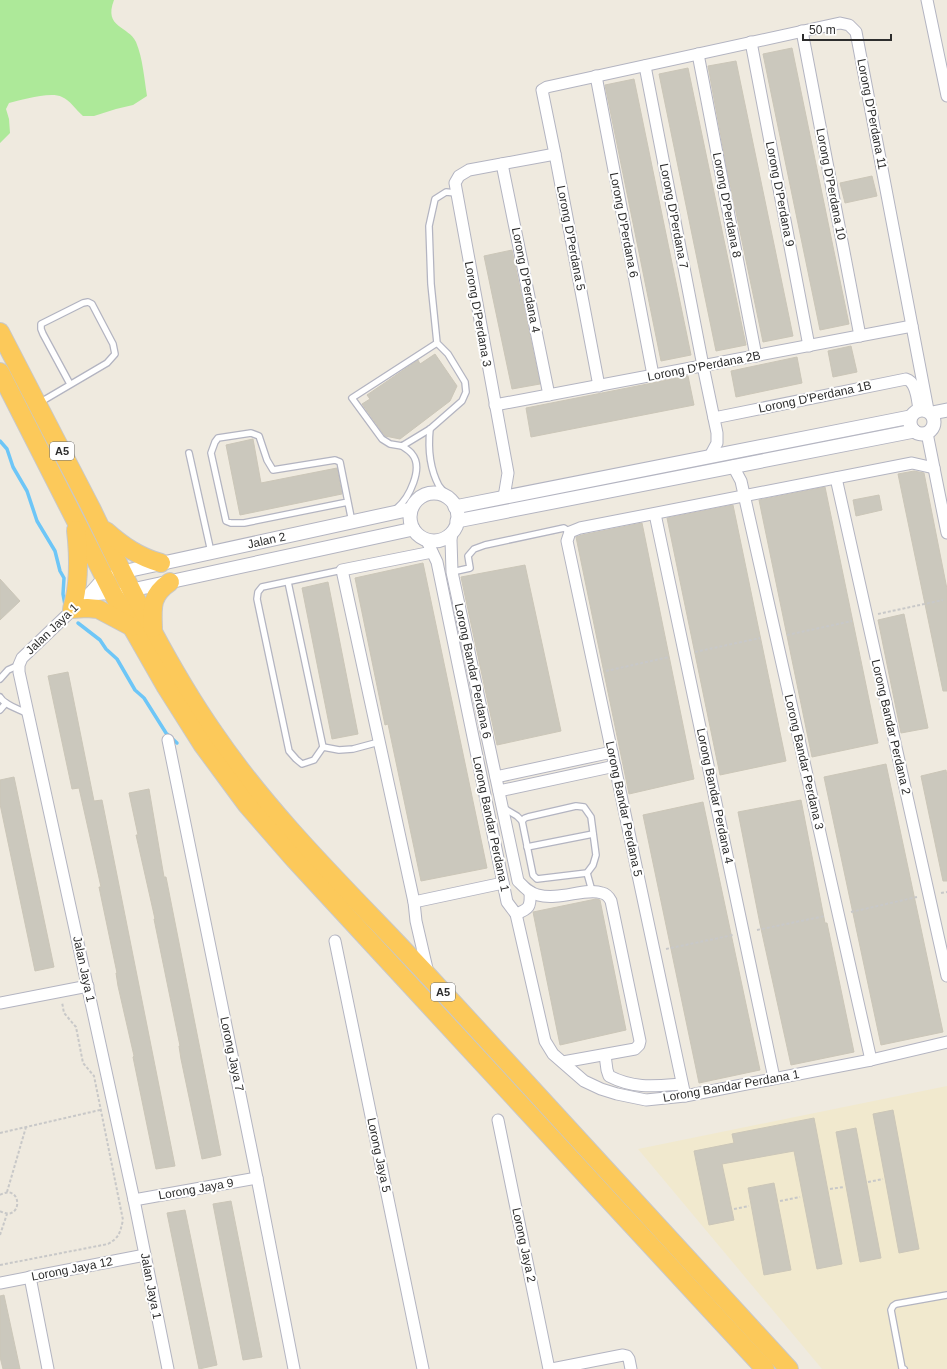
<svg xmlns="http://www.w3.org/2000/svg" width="947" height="1369" font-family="Arial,sans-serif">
<rect width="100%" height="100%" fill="#efeadf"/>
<polygon fill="#f1e9ce" points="947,1086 947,1369 822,1369 638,1149"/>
<path fill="#ade999" d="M 0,0 L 114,0 C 103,28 129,26 136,42 C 143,59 144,78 147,96 L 133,105 L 116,109 L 94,116 L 83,116 C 76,110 70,100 62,97 C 51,91 21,100 9,103 L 6,109 L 9,119 L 10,133 L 0,143 Z"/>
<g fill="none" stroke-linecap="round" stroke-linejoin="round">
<g stroke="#6dc6f7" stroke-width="3.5">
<polyline points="0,441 7,449 13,467 27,491 37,521 55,551 60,571 64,578 63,594 65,605"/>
<polyline points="78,623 100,640 106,649 117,659 135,690 144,698 166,733 177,743"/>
</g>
</g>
<g fill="#cbc8bd" stroke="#cbc6b8">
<polygon points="792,48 849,324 820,330 763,54"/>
<polygon points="736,61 793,336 763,342 727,169 708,66"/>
<polygon points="688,68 746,345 716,351 659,74"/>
<polygon points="634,79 691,355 661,361 605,85"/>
<polygon points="872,176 877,196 845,203 840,183"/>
<polygon points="512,250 540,384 512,389 484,256"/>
<polygon points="851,346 857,372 833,377 828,351"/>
<polygon points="435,354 457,386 450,401 400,439 385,436 362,404 370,399 367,395 418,360 420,364"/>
<polygon points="797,357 802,383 736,397 731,371"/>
<polygon points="688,376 694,405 531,437 526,408"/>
<polygon points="253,439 261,483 337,468 342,494 240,515 226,445"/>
<polygon points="914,471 924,473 947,589 947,691 943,691 898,474"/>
<polygon points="825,487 878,743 812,757 759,500"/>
<polygon points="879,495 882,510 856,516 853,500"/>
<polygon points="733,505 786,761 720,775 667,518"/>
<polygon points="642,523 694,779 629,794 576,537 582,535"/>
<polygon points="423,563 487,868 421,881 388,724 385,725 355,578"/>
<polygon points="525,565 561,731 497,745 461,577"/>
<polygon points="0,579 20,601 0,620"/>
<polygon points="328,582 358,734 332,739 302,588"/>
<polygon points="904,614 928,728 901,733 878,620"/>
<polygon points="68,672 94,801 102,800 175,1166 156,1169 133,1057 134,1056 118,986 116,973 117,973 99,887 101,887 92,846 79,788 72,789 48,676"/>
<polygon points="886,764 943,1032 881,1045 824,777"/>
<polygon points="946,770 947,776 947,881 943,881 921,776"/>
<polygon points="14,777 54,967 35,971 0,804 0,780"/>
<polygon points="149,789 164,877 166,877 221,1155 202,1159 181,1059 179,1046 180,1046 154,919 155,919 139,848 136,835 138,835 129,793"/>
<polygon points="801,800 825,923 827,923 854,1052 791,1065 760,924 738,812"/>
<polygon points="703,802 760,1070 699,1083 643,815"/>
<polygon points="596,899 600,900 626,1030 560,1045 533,912"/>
<polygon points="893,1110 919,1249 899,1253 873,1114"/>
<polygon points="814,1118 842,1264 817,1269 794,1151 722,1164 734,1220 709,1225 694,1151 734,1143 732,1134"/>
<polygon points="856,1128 881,1258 860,1262 836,1132"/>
<polygon points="774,1183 791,1270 764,1275 748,1188"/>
<polygon points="231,1201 262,1357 243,1360 213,1204"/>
<polygon points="185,1210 217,1365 199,1369 167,1213"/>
<polygon points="4,1295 20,1369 3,1369 0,1357 0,1296"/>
</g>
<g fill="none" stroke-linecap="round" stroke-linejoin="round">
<g stroke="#b3b4c1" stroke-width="8">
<g id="service">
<polyline points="437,343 352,398 382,439 390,444 402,446 430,429 462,401 466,392 465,382 448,354 437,343 431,284 429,226 435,199 446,192 456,193"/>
<polyline points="39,403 107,363 115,354 113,344 92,304 88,302 83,303 41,324 41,329 43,334 70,384"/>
<path d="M 430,429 C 428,448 430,469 439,486 C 442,490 446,494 449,498"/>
<polyline points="189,453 211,552"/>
<polyline points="348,502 244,523 231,523 226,521 211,453 215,442 218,438 251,433 259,436 267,460 273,470 335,460 340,462 352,522"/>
<path d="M 397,508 C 409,498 424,468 412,454 C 410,451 405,448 402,446"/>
<polyline points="342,570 262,587 258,592 257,599 289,751 296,759 302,764 314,760 323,747 339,750 353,749 379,742"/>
<polyline points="452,572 470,568 468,556 474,549 485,545 564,528 570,532"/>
<polyline points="288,582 323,747"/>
<polyline points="0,679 8,670 19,665"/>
<path d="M 0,697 C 4,705 19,709 28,714"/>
<polyline points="0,710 6,703"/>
<polygon points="576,806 584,807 591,817 596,855 593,865 587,873 537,879 533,875 522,821 525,818 528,817"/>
<polyline points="502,807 517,816 522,821"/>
<polyline points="527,847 593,834"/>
<polyline points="587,873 592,891"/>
<polyline points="904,1369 902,1368 891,1310 893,1306 896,1304 947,1295"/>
</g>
</g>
<g stroke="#b3b4c1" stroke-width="13">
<g id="minor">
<polyline points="927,0 947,96"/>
<polyline points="802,31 860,336"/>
<polyline points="751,42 809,346"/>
<polyline points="698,54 756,356"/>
<polyline points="645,66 703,366 717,433 717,443 710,456"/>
<polyline points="596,76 653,375"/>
<polyline points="502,164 549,395"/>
<polyline points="599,386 555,154 542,90 547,87 840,23 849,25 856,32 928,410"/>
<polyline points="495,405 912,326"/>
<path d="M 714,418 L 906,379 C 917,382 917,400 919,409"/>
<polyline points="927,433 947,533"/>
<polyline points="733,466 741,481 871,1060"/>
<polyline points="836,478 947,976"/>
<polyline points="504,497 508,473 455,183 459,176 469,170 555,154"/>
<polyline points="655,514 774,1078"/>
<path d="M 452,532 L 451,540 L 452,572 L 518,881 C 524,887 529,893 538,895 C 559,901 586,887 602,893 C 607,894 609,897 611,901 L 640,1041 L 639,1045 L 635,1049 L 563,1062"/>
<polyline points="426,539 437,562 507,902 516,914 545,1041 553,1054 584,1081 601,1089 617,1094 646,1100 685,1096 871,1060 947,1042"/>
<polyline points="108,575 104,577 88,595 22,658 19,665 19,672 134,1200 168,1369"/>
<polyline points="88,595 118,593"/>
<polyline points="168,740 257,1178 294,1369"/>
<polyline points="496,777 612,752"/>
<polyline points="499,791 615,766"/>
<polyline points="414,902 503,883"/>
<path d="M 516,914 C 529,909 531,907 530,892"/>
<polyline points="335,941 423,1369"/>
<polyline points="428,973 416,921 414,902 342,570 432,552"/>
<polyline points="0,1003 88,986"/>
<path d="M 605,1055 L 607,1070 L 609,1076 C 634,1089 655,1086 682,1084"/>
<polyline points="685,1096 567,541 570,532 580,528 912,463 934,468"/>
<polyline points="498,1120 549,1369"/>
<polyline points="134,1200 257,1178"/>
<polyline points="30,1277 48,1369"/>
<polyline points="0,1283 145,1255"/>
<polyline points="552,1369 623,1355 627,1356 629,1359 631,1369"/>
</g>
</g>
<g stroke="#b3b4c1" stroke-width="15">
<g id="tertiary">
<circle cx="922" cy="422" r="12"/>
<polyline points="932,413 947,410"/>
<circle cx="434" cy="517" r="24"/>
<polyline points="455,507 910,417"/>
<polyline points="457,521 914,431"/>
<path id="s1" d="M 122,572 L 411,509"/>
<polyline points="132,590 413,529"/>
</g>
</g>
<g stroke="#c8c8c8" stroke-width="20">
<g id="trunk">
<path d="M 0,332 C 30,391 61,449 91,508 C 128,584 166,664 214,733 C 276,824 358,900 432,980 C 551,1110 670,1239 789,1369"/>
<polyline points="0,372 113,594 166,687 202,744 247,805 294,859 765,1369"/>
<path d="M 76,530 C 79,556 80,583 72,609 L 87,608 L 98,609 L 132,627"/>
<path d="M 106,531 C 123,546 139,557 161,563"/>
<path d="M 153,628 C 152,606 151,595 170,582"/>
</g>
</g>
<g stroke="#c8c8c8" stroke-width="2" stroke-dasharray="3 2" stroke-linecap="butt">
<polyline points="878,614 943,600"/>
<polyline points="787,635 852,621"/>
<polyline points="695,652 760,638"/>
<polyline points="606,671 669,657"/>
<polyline points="941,893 947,892"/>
<polyline points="851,912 917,897"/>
<polyline points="757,930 825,916"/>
<polyline points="666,949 733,935"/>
<polyline points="0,1133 100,1110"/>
<polyline points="868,1182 883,1179"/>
<polyline points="830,1189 844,1187"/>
<polyline points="7,1192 26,1127"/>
<path d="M 0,1195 C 23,1182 23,1224 0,1211"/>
<polyline points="780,1201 800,1197"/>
<polyline points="734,1209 749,1206"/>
<polyline points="0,1235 7,1214"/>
<path d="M 0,1265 L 108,1244 C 120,1237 120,1232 123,1220 L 94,1076 L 83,1063 L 76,1027 L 64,1013 L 62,1002"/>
</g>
<use href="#service" stroke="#fff" stroke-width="5.5"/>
<use href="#minor" stroke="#fff" stroke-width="11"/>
<use href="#tertiary" stroke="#fff" stroke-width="13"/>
<use href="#trunk" stroke="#fcc95a" stroke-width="18"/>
</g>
<g text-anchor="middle" stroke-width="4" stroke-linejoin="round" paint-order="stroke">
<g fill="#fff" stroke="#6c6c6c" stroke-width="1">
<rect x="50" y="442" width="24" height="18" rx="3"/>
<rect x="431" y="983" width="24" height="18" rx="3"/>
</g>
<g font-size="11" font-weight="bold" fill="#2d2d2d">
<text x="62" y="455">A5</text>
<text x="443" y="996">A5</text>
</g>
<g font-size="12" fill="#2d2d2d" stroke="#fff">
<text transform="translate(872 114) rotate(79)" y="4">Lorong D'Perdana 11</text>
<text transform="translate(831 184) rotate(79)" y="4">Lorong D'Perdana 10</text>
<text transform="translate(780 194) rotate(79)" y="4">Lorong D'Perdana 9</text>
<text transform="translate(727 205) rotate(79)" y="4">Lorong D'Perdana 8</text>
<text transform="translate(674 216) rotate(79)" y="4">Lorong D'Perdana 7</text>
<text transform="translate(624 225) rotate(79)" y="4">Lorong D'Perdana 6</text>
<text transform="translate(571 238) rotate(79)" y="4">Lorong D'Perdana 5</text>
<text transform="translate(526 280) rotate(79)" y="4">Lorong D'Perdana 4</text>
<text transform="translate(478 314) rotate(80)" y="4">Lorong D'Perdana 3</text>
<text transform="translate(704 366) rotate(-11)" y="4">Lorong D'Perdana 2B</text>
<text transform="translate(815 397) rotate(-12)" y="4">Lorong D'Perdana 1B</text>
<text dy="4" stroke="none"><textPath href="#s1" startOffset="148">Jalan 2</textPath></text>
<text transform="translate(52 629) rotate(-44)" y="4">Jalan Jaya 1</text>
<text transform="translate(473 671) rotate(78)" y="4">Lorong Bandar Perdana 6</text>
<text transform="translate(891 727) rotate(77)" y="4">Lorong Bandar Perdana 2</text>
<text transform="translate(804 762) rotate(77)" y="4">Lorong Bandar Perdana 3</text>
<text transform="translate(715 796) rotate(78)" y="4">Lorong Bandar Perdana 4</text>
<text transform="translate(624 809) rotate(78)" y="4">Lorong Bandar Perdana 5</text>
<text transform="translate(491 824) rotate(78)" y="4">Lorong Bandar Perdana 1</text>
<text transform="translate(84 969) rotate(78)" y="4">Jalan Jaya 1</text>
<text transform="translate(232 1054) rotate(78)" y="4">Lorong Jaya 7</text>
<text transform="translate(731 1086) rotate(-10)" y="4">Lorong Bandar Perdana 1</text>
<text transform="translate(379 1155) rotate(78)" y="4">Lorong Jaya 5</text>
<text transform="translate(196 1189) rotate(-10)" y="4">Lorong Jaya 9</text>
<text transform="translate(524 1245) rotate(78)" y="4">Lorong Jaya 2</text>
<text transform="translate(72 1269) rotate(-11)" y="4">Lorong Jaya 12</text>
<text transform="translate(151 1286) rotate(79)" y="4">Jalan Jaya 1</text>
</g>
</g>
<path d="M803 34v6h88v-6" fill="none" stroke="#2d2d2d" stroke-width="2"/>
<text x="809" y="34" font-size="12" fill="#2d2d2d" stroke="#ffffff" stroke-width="3" paint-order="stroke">50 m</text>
</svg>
